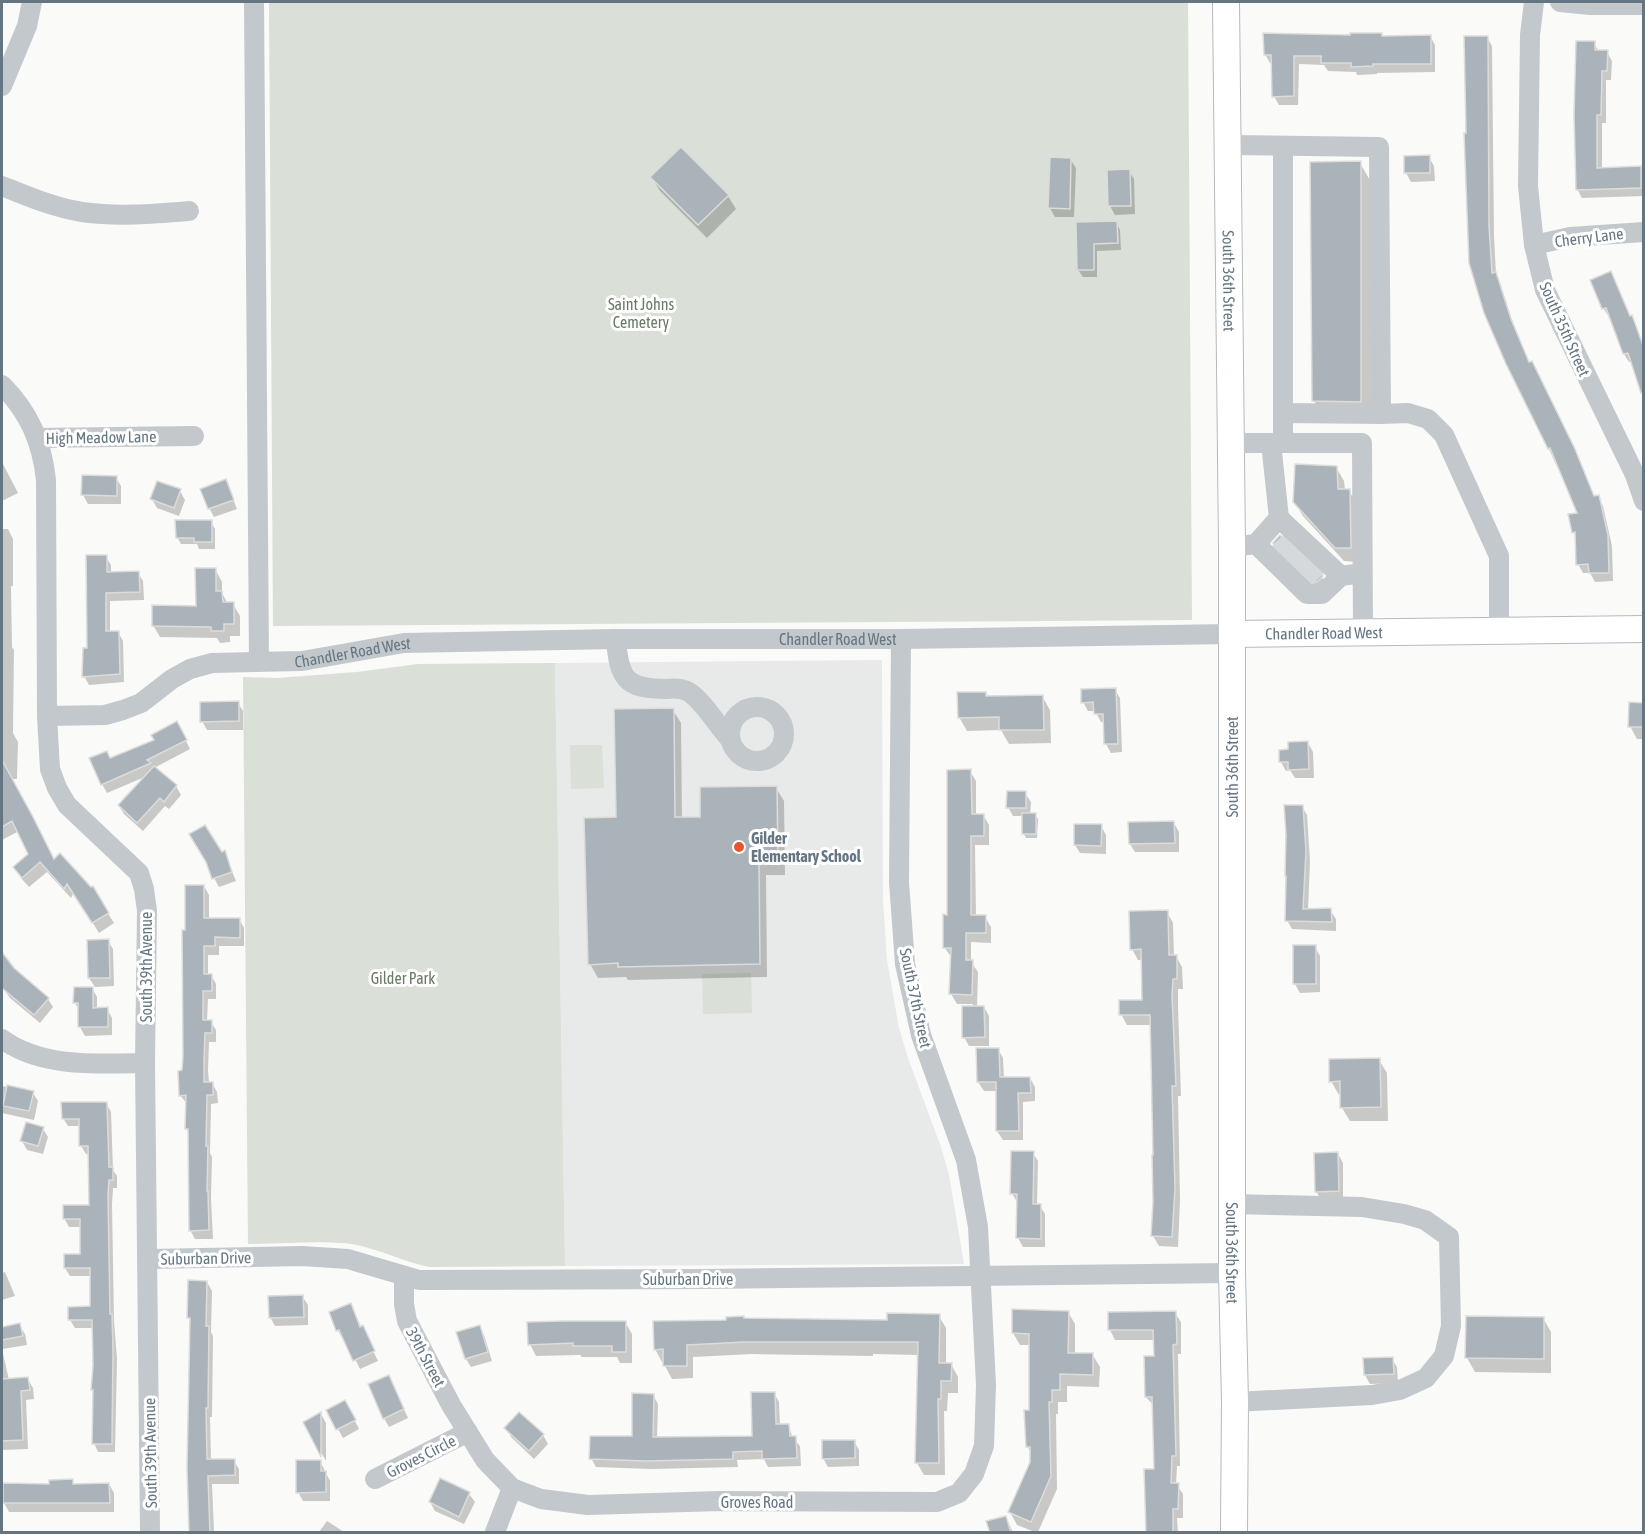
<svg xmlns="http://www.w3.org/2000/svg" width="1645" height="1534" font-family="'Asap Condensed',sans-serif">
<rect width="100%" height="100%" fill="#fafaf8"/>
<polygon fill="#e8e9e9" points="882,660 883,898 887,960 899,1028 908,1058 941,1147 949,1175 964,1264 565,1266 555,663"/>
<g fill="#dadfd7">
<polygon points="269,2 1188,2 1192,620 273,626"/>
<path d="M 555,663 L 565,1266 L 429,1267 C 400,1261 372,1245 342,1243 C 312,1241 279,1244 248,1244 L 243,677 L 277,678 L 357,672 L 418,664 Z"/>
<polygon points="570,745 602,745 604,788 571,789"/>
<polygon points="751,973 752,1013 703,1014 702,974"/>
</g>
<g fill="#0003">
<polygon points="1352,36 1430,36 1435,45 1435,72 1377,73 1377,74 1357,75 1356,72 1328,71 1324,65 1299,64 1298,105 1279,105 1274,96 1273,63 1270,63 1265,54"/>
<polygon points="1487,37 1492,46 1494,236 1496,274 1500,283 1515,329 1530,364 1579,460 1595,498 1598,497 1603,506 1612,546 1613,581 1595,582 1590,573 1583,573 1578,564 1577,537 1574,532 1579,514 1486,313 1467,134"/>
<polygon points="1594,43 1599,52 1607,52 1612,61 1611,80 1606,80 1606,123 1602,123 1602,169 1644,169 1644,196 1582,198 1577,189"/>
<polygon points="1429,157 1434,166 1435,181 1411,182 1406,173"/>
<polygon points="1070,159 1076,168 1074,217 1055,217 1050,208"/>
<polygon points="1360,163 1371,182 1371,420 1325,420 1314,401"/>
<polygon points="1129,171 1134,179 1135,214 1115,215 1110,206"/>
<polygon points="652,178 728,196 736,209 707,238 660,191"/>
<polygon points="1116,222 1120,230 1121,250 1097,251 1097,277 1083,277 1078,270 1077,224"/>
<polygon points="1592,280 1631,317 1636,326 1644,346 1644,394 1632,361 1629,362 1624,354 1611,317 1609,317 1604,309"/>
<polygon points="2,462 18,493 2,501"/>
<polygon points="1336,467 1344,481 1345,490 1349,491 1357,504 1358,562 1344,561 1303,516 1294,502"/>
<polygon points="83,477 116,478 121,486 121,504 88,504 83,495"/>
<polygon points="226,481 237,509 214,517 209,508"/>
<polygon points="180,491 185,500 179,516 157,508 152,499"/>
<polygon points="211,522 215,529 215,549 199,549 197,544 181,544 177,537"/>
<polygon points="2,529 8,529 13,539 13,586 11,586 12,647 14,650 13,733 18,742 17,779 2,779"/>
<polygon points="1280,537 1322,577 1324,581 1320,585 1315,585 1274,544"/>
<polygon points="106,557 111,565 111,574 138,573 143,581 144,600 110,601 110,633 118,632 123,641 124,682 89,685 84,676"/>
<polygon points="215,569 222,582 222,593 228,604 233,604 240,616 240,636 230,636 230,642 220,643 217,638 160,637 153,625 197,607"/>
<polygon points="1115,690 1120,698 1122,752 1111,753 1106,744 1105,722 1101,722 1095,711 1088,711 1083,702"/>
<polygon points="986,694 988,697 1042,696 1050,710 1051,743 1009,744 1001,730 967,731 959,717"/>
<polygon points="1643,700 1644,739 1637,739 1630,726 1643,704"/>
<polygon points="238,703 243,711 243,730 207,730 202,721"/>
<polygon points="673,710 681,723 682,818 702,818 776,788 784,801 785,875 766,875 767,977 628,980 626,977 598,978 590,964 617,819"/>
<polygon points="177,723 190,749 154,768 176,786 181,795 169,809 165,806 143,831 124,814 119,806 147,776 107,793 102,784"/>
<polygon points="1308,743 1313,752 1314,778 1295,778 1290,770 1286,771 1281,762"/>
<polygon points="970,771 976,781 976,815 983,815 989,825 989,845 975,845 976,917 985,917 991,927 991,943 971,942 971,962 978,972 977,1007 984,1007 989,1016 989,1046 969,1046 964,1037 973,1004 957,1004 951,994 952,958 944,947"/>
<polygon points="12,782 54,860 91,889 92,888 114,923 99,933 74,892 71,898 47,872 29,887 21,878 15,867 30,854 19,831 2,840 2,787"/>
<polygon points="1025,793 1031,802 1030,815 1035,815 1038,819 1037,838 1026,838 1024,834 1024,816 1013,816 1008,807"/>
<polygon points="1302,807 1307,815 1310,861 1308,910 1330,910 1336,919 1336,931 1292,929 1287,920"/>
<polygon points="1174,823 1179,832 1179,852 1135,852 1130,844"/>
<polygon points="1101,826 1106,835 1106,854 1080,853 1075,845"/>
<polygon points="224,852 236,881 219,887 214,878 221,853"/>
<polygon points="204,886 209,895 209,919 239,919 244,928 244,946 219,946 219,955 208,955 208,975 211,975 216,984 216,999 208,999 207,1021 211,1022 216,1030 216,1042 209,1042 208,1070 209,1083 212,1083 217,1092 218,1103 211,1104 210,1153 212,1157 211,1199 213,1239 195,1239 190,1230 189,1134 187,1129 187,1104 180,1095 184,1072 186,931"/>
<polygon points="1167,912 1173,923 1174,957 1176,956 1182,967 1183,989 1178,989 1178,1007 1181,1096 1178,1096 1180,1200 1178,1247 1159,1246 1153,1236 1155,1202 1152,1025 1127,1025 1121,1014 1143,1002 1142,960 1138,960 1132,949"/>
<polygon points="108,941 113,949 114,986 95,987 89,978"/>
<polygon points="1315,947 1320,956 1320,992 1300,993 1295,984"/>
<polygon points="2,954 13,969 48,999 53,1007 40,1023 10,998 2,987"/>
<polygon points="75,988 92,988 97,997 97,1009 107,1009 112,1018 112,1035 85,1036 80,1027 79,1010 75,1003"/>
<polygon points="998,1049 1003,1058 1004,1079 1030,1078 1035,1087 1035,1101 1023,1102 1023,1140 1003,1140 997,1131 997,1091 984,1091 978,1082 978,1050"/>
<polygon points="1379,1060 1387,1073 1388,1121 1350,1121 1342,1108 1342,1095 1339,1095 1331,1081"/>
<polygon points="2,1086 33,1093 38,1101 34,1120 2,1113"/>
<polygon points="106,1103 111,1112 113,1170 117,1176 117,1188 113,1188 112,1204 114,1321 117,1359 115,1452 98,1452 94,1443 93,1328 75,1328 70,1320 92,1307 91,1276 70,1276 65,1268 65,1255 81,1255 81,1227 69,1227 64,1218 90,1207 90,1154 86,1154 81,1146 80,1126 68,1126 63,1118"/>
<polygon points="43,1129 48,1137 43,1154 27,1150 22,1141"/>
<polygon points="1033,1153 1038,1161 1037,1206 1040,1206 1045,1214 1045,1247 1023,1247 1018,1238 1017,1202 1012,1193"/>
<polygon points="1338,1154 1343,1163 1343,1200 1321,1200 1316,1191"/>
<polygon points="5,1272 15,1296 2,1300 2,1273"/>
<polygon points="207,1282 212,1291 211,1332 213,1336 212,1417 210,1417 211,1461 234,1461 239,1469 239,1484 212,1484 214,1532 189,1532 191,1322 189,1318"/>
<polygon points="302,1296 308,1305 308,1325 275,1326 270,1317"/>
<polygon points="1068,1312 1075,1324 1075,1354 1092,1354 1100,1367 1099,1387 1067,1386 1067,1402 1058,1402 1058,1414 1056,1414 1057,1489 1038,1532 1035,1532 1017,1525 1010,1512 1032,1462 1032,1454 1027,1446 1030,1412 1030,1345 1020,1345 1013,1333"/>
<polygon points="331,1313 355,1314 378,1361 360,1369 345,1339 343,1339 338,1331"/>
<polygon points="1175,1313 1181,1322 1181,1354 1178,1354 1180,1466 1177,1466 1176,1484 1183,1494 1183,1518 1177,1518 1178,1532 1148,1532 1155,1471 1154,1406 1146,1397 1155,1358 1155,1340 1115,1340 1110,1330"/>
<polygon points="939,1316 946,1328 946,1364 951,1364 958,1377 958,1393 948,1393 947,1411 944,1411 945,1475 924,1475 917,1463 919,1355 873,1354 873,1356 752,1354 693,1357 693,1378 672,1379 665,1366 665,1362 662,1362 655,1349 744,1319 889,1322"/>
<polygon points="1467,1317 1543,1318 1551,1332 1551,1373 1475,1372 1467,1358"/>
<polygon points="625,1322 632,1334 632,1363 620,1363 617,1357 582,1357 580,1355 536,1356 530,1344"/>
<polygon points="19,1325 25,1334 27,1345 2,1349 9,1380 27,1378 33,1388 34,1399 26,1400 28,1449 2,1450 2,1328"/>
<polygon points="479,1326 484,1335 492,1361 471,1367 466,1359 458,1333"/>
<polygon points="1392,1359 1397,1367 1398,1383 1370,1384 1365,1375"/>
<polygon points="393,1385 408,1418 389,1427 384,1418"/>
<polygon points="774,1393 779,1402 780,1426 788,1425 793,1438 800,1446 801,1466 768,1467 764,1459 737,1460 738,1467 651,1469 596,1467 591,1458 633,1438 653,1395 658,1404 657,1438 754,1437"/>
<polygon points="328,1411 350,1411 359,1429 343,1438"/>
<polygon points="321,1414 326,1423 326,1461 305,1423"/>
<polygon points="506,1428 543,1435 548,1444 534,1459 511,1437"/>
<polygon points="854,1441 859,1450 859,1466 828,1467 823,1458"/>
<polygon points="320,1461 330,1481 330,1501 303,1501 298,1492"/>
<polygon points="440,1480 469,1494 475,1502 464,1524 435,1511 430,1502"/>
<polygon points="72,1481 74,1485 109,1484 114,1493 114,1512 9,1512 4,1503 50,1485"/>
<polygon points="1006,1518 1013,1532 985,1532 991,1531"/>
<polygon points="327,1521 344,1532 319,1532"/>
</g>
<g fill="#aab3b9" stroke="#dcdcda" stroke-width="1.5">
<polygon points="1263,33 1350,35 1350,33 1382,33 1382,36 1431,35 1431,64 1373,64 1373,66 1351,67 1351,63 1321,63 1321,56 1294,56 1294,96 1272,97 1271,55 1264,55"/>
<polygon points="1464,36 1488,36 1489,226 1492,273 1496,272 1511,319 1529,362 1532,361 1575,449 1594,496 1599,495 1608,535 1609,573 1589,573 1588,564 1576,565 1575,532 1572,533 1568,514 1577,513 1550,448 1548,449 1506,364 1484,313 1469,263 1464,133 1466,133"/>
<polygon points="1576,41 1595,41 1595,50 1608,50 1607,71 1602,71 1601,115 1597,115 1597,168 1641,166 1641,188 1576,190 1574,115"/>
<polygon points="681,147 729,195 698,225 650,177"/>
<polygon points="1430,155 1430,173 1404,173 1404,156"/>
<polygon points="1050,157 1071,158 1070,209 1048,208"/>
<polygon points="1361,161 1361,402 1312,401 1310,162"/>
<polygon points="1130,169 1131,206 1108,206 1107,170"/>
<polygon points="1117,221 1118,243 1094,244 1094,270 1077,270 1076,222"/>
<polygon points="1611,271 1630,316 1632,315 1644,348 1644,392 1641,393 1628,353 1623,354 1606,308 1602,309 1590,280"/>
<polygon points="1295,464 1337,466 1338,489 1350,489 1351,548 1335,548 1293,502"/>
<polygon points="82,475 117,476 117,496 81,495"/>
<polygon points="226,479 234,500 208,509 200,489"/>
<polygon points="157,481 181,489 174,508 150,499"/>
<polygon points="175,520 212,520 212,542 194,542 194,538 176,538"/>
<polygon points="1280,535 1323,576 1317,582 1312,582 1273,543"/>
<polygon points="86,555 107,555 107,572 139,571 140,592 106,593 106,631 119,631 120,674 82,677 83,648 87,648"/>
<polygon points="195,568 216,568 216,591 222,591 223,602 234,602 234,624 224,624 224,631 211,631 211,627 152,626 152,605 196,606"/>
<polygon points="1116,688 1118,744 1104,744 1103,714 1094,714 1093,702 1081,703 1081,689"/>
<polygon points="957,692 986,692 986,696 1043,695 1044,730 999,730 999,717 958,718"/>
<polygon points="239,701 239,721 200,722 200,702"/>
<polygon points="1629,702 1644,703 1644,727 1628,727"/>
<polygon points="674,708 675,817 700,817 700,787 777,786 778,862 759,862 760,964 618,967 618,963 588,965 584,818 616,817 614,709"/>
<polygon points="177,721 187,740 147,760 151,763 101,785 89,758 107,751 110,758 154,740 151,735"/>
<polygon points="1308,741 1309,769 1288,770 1288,762 1279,762 1279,750 1288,749 1288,742"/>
<polygon points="2,760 33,817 54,859 60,853 91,887 93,886 109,913 92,923 67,884 64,889 40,862 22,878 13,867 28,854 12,821 2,827"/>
<polygon points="154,766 177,785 164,802 160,798 137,823 118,805"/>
<polygon points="971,769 972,814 984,814 984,836 971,836 971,915 986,915 986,933 966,933 966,960 973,960 972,995 949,994 951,948 943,948 943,914 947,915 947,770"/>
<polygon points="1007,791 1026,791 1026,808 1006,808"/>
<polygon points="1284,805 1303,805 1306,851 1303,909 1331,908 1332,922 1285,921 1286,876 1285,876 1286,835"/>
<rect x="1022" y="813" width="14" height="21"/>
<polygon points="1174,821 1175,843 1129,844 1128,822"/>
<polygon points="1074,824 1102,824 1101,846 1074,845"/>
<polygon points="205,825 222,852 225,850 232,872 212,879 206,862 189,834"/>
<polygon points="185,885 204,885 204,918 240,918 240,938 215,937 215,946 204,946 204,974 212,974 212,991 203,991 203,1020 212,1020 212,1033 205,1033 204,1060 204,1082 213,1082 213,1095 207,1095 206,1146 208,1146 207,1191 208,1191 209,1230 189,1231 188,1129 185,1129 186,1095 179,1096 178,1071 182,1070 183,1056 182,930 185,930"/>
<polygon points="1168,910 1169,955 1177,955 1177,979 1173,979 1172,995 1176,1086 1172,1086 1175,1188 1172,1237 1151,1236 1153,1202 1152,1155 1153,1155 1150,1015 1119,1015 1119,1000 1142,1000 1141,949 1130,950 1129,911"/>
<polygon points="109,939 110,978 88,978 87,940"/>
<rect x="1293" y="945" width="23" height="39"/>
<polygon points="2,952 14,968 49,998 34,1015 2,988"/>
<polygon points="74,987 93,987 93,1008 108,1007 108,1027 78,1027 78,1003 73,1003"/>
<polygon points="962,1006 984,1006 985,1037 962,1038"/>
<polygon points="976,1048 999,1048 1000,1077 1030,1077 1031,1093 1018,1093 1019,1131 996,1131 996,1082 977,1082"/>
<polygon points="1380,1058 1381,1107 1340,1108 1340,1081 1329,1082 1329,1059"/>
<polygon points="7,1085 34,1091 29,1111 3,1106"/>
<polygon points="61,1102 107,1102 109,1167 113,1167 113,1180 109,1180 108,1195 110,1314 112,1314 113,1350 112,1444 92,1444 93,1390 91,1390 93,1365 92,1320 68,1320 68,1307 90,1306 90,1268 64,1268 64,1254 80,1254 80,1219 63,1219 63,1205 89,1205 88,1146 79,1146 79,1119 62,1119"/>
<polygon points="26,1122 44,1127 38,1146 20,1141"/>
<polygon points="1011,1151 1034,1151 1033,1204 1041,1204 1041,1239 1016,1238 1017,1194 1010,1194"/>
<polygon points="1338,1152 1339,1191 1315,1192 1314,1153"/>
<polygon points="188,1280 207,1281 206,1326 209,1326 208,1408 206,1408 207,1459 235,1459 235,1475 208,1476 210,1533 189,1533 187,1468 190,1318 187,1318"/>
<polygon points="303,1295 304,1317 269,1318 268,1296"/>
<polygon points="351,1303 360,1327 363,1325 375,1351 353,1361 339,1330 336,1331 329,1312"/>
<polygon points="1012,1309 1069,1311 1068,1353 1093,1353 1093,1375 1060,1374 1060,1390 1052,1390 1052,1402 1049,1402 1051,1476 1031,1522 1008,1512 1030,1462 1030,1447 1026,1447 1024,1410 1029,1410 1029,1334 1012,1333"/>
<polygon points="1176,1311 1177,1344 1173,1345 1176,1456 1172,1456 1171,1483 1179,1483 1178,1509 1173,1509 1173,1533 1146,1533 1144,1469 1154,1469 1152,1397 1145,1397 1144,1356 1154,1356 1153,1330 1108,1330 1108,1312"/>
<polygon points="887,1313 940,1314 939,1363 952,1363 951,1381 941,1381 941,1399 938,1399 939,1463 915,1463 918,1342 744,1342 687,1345 687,1366 663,1366 663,1349 654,1350 653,1321 726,1320 726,1317 744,1316 744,1318 887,1320"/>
<polygon points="1466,1316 1544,1317 1544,1359 1465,1358"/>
<polygon points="563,1321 626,1321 626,1352 612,1352 612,1346 573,1346 573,1343 528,1345 527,1322"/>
<polygon points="20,1323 23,1336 2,1340 2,1327"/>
<polygon points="480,1325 488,1352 465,1359 456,1332"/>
<polygon points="1393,1357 1394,1374 1364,1375 1363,1358"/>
<polygon points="389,1375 404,1409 383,1419 368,1384"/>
<polygon points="28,1377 30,1390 21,1391 23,1440 2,1441 2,1379"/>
<polygon points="751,1392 775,1392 776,1424 789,1424 790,1436 796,1436 797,1458 762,1459 762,1451 733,1452 733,1459 646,1461 589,1459 590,1436 632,1436 632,1393 654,1394 653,1437 752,1436"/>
<polygon points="345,1400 356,1420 336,1430 326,1410"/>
<polygon points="321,1412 321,1457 303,1422"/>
<polygon points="519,1412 544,1434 529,1451 504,1428"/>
<polygon points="822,1440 855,1440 855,1458 822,1459"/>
<polygon points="296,1460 321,1460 321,1471 326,1471 326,1492 296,1493"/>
<polygon points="440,1478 470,1492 459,1517 429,1502"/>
<polygon points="73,1479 73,1484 109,1483 110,1503 3,1503 3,1483 49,1484 49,1480"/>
<polygon points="1006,1516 1011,1533 990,1533 986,1521"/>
</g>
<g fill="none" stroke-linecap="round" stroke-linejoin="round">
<g stroke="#d5d9db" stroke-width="20" stroke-dasharray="20 10" stroke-linecap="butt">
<polyline points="1279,553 1292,540"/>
<polyline points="1291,565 1305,552"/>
<polyline points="1304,579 1318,565"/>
</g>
<g stroke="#b5babe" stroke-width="28">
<g id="major">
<path id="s2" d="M 1226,2 L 1232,547 L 1232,1273 L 1235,1402 L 1234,1532"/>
<path id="s3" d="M 1232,634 L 1644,629"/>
</g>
</g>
<g stroke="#c3c8cc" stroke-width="20">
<polyline points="254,2 259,662"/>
<polyline points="1534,2 1530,35 1528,186 1534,245 1545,290 1635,475 1644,501"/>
<polyline points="1560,2 1590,5 1644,5"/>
<polyline points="2,86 27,26 32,2"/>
<polyline points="1228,145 1379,147 1381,414 1408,413 1428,419 1444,435 1499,556 1499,631"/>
<polyline points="1283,146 1283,443"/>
<path d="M 2,186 C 27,196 55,208 82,212 C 118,217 153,214 189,211"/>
<polyline points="1534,245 1570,237 1644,232"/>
<path d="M 2,385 C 29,412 42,442 46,480 L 47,716 L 50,769 L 57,788 L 67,805 L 139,873 L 144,889 L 147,911 L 145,1063 L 150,1532"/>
<polyline points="1283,413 1381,414"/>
<polyline points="37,438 194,436"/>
<polyline points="1230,443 1362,443 1363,631"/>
<polyline points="1279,518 1341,576"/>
<polyline points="1256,544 1279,518 1271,443"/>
<polyline points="1232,547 1256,544 1307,594 1322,594 1341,576 1362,573"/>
<path d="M 616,639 C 619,678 625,689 666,689 C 674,688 682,688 689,692 C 704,702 717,725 729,738"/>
<circle cx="757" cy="734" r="27"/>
<path id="s1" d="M 47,716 L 105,715 L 123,710 L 141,703 L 172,679 L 190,669 L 212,663 L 302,661 L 404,643 L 616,639 L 901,639 L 1232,634"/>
<path d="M 2,1039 C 41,1068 99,1064 145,1063"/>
<polyline points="1232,1204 1362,1207 1404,1214 1425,1220 1449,1237 1451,1326 1444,1356 1426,1378 1400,1390 1372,1395 1235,1402"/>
<polyline points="148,1259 302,1256 348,1259 419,1280 705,1279 1232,1273"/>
<polyline points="404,1276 404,1304 407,1321 451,1405 485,1460 512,1488 541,1499 588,1505 720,1501 937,1502 959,1493 974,1474 984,1446 986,1385 978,1227 966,1160 921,1035 905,964 899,882 901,639"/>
<polyline points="375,1479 468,1432"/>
<polyline points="495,1532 512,1488"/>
</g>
<use href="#major" stroke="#fff" stroke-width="26"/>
</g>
<circle fill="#e4572e" stroke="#fff" stroke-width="2" cx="739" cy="847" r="6"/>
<g text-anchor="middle" stroke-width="6" stroke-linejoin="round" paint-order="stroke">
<g font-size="16" fill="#657683" stroke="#fff">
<text transform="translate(1589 237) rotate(-7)" y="6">Cherry Lane</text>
<text dy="6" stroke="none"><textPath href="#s2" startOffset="279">South 36th Street</textPath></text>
<text transform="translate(1565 329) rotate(66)" y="6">South 35th Street</text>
<text transform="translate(101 437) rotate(-1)" y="6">High Meadow Lane</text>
<text dy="6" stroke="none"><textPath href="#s3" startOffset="92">Chandler Road West</textPath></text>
<text dy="6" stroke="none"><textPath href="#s1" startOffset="806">Chandler Road West</textPath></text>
<text dy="6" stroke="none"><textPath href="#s1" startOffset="320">Chandler Road West</textPath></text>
<text transform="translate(1232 767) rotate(-90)" y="6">South 36th Street</text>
<text transform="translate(146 967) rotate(-90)" y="6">South 39th Avenue</text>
<text transform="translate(916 998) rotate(78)" y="6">South 37th Street</text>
<text dy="6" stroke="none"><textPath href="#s2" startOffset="1251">South 36th Street</textPath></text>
<text transform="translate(206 1258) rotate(-1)" y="6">Suburban Drive</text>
<text x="688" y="1285">Suburban Drive</text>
<text transform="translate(426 1357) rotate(62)" y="6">39th Street</text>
<text transform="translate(150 1453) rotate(-91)" y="6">South 39th Avenue</text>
<text transform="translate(421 1456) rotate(-27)" y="6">Groves Circle</text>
<text x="757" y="1508">Groves Road</text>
</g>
<g font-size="16" fill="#687a64" stroke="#fff">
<text x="641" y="310">Saint Johns<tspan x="641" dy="18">Cemetery</tspan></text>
<text x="403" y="984">Gilder Park</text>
</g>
<g font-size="16" font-weight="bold" fill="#657683" stroke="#fff" text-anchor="start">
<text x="751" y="844">Gilder<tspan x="751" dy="18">Elementary School</tspan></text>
</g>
</g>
<rect width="1645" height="1534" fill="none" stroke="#657683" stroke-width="6"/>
</svg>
